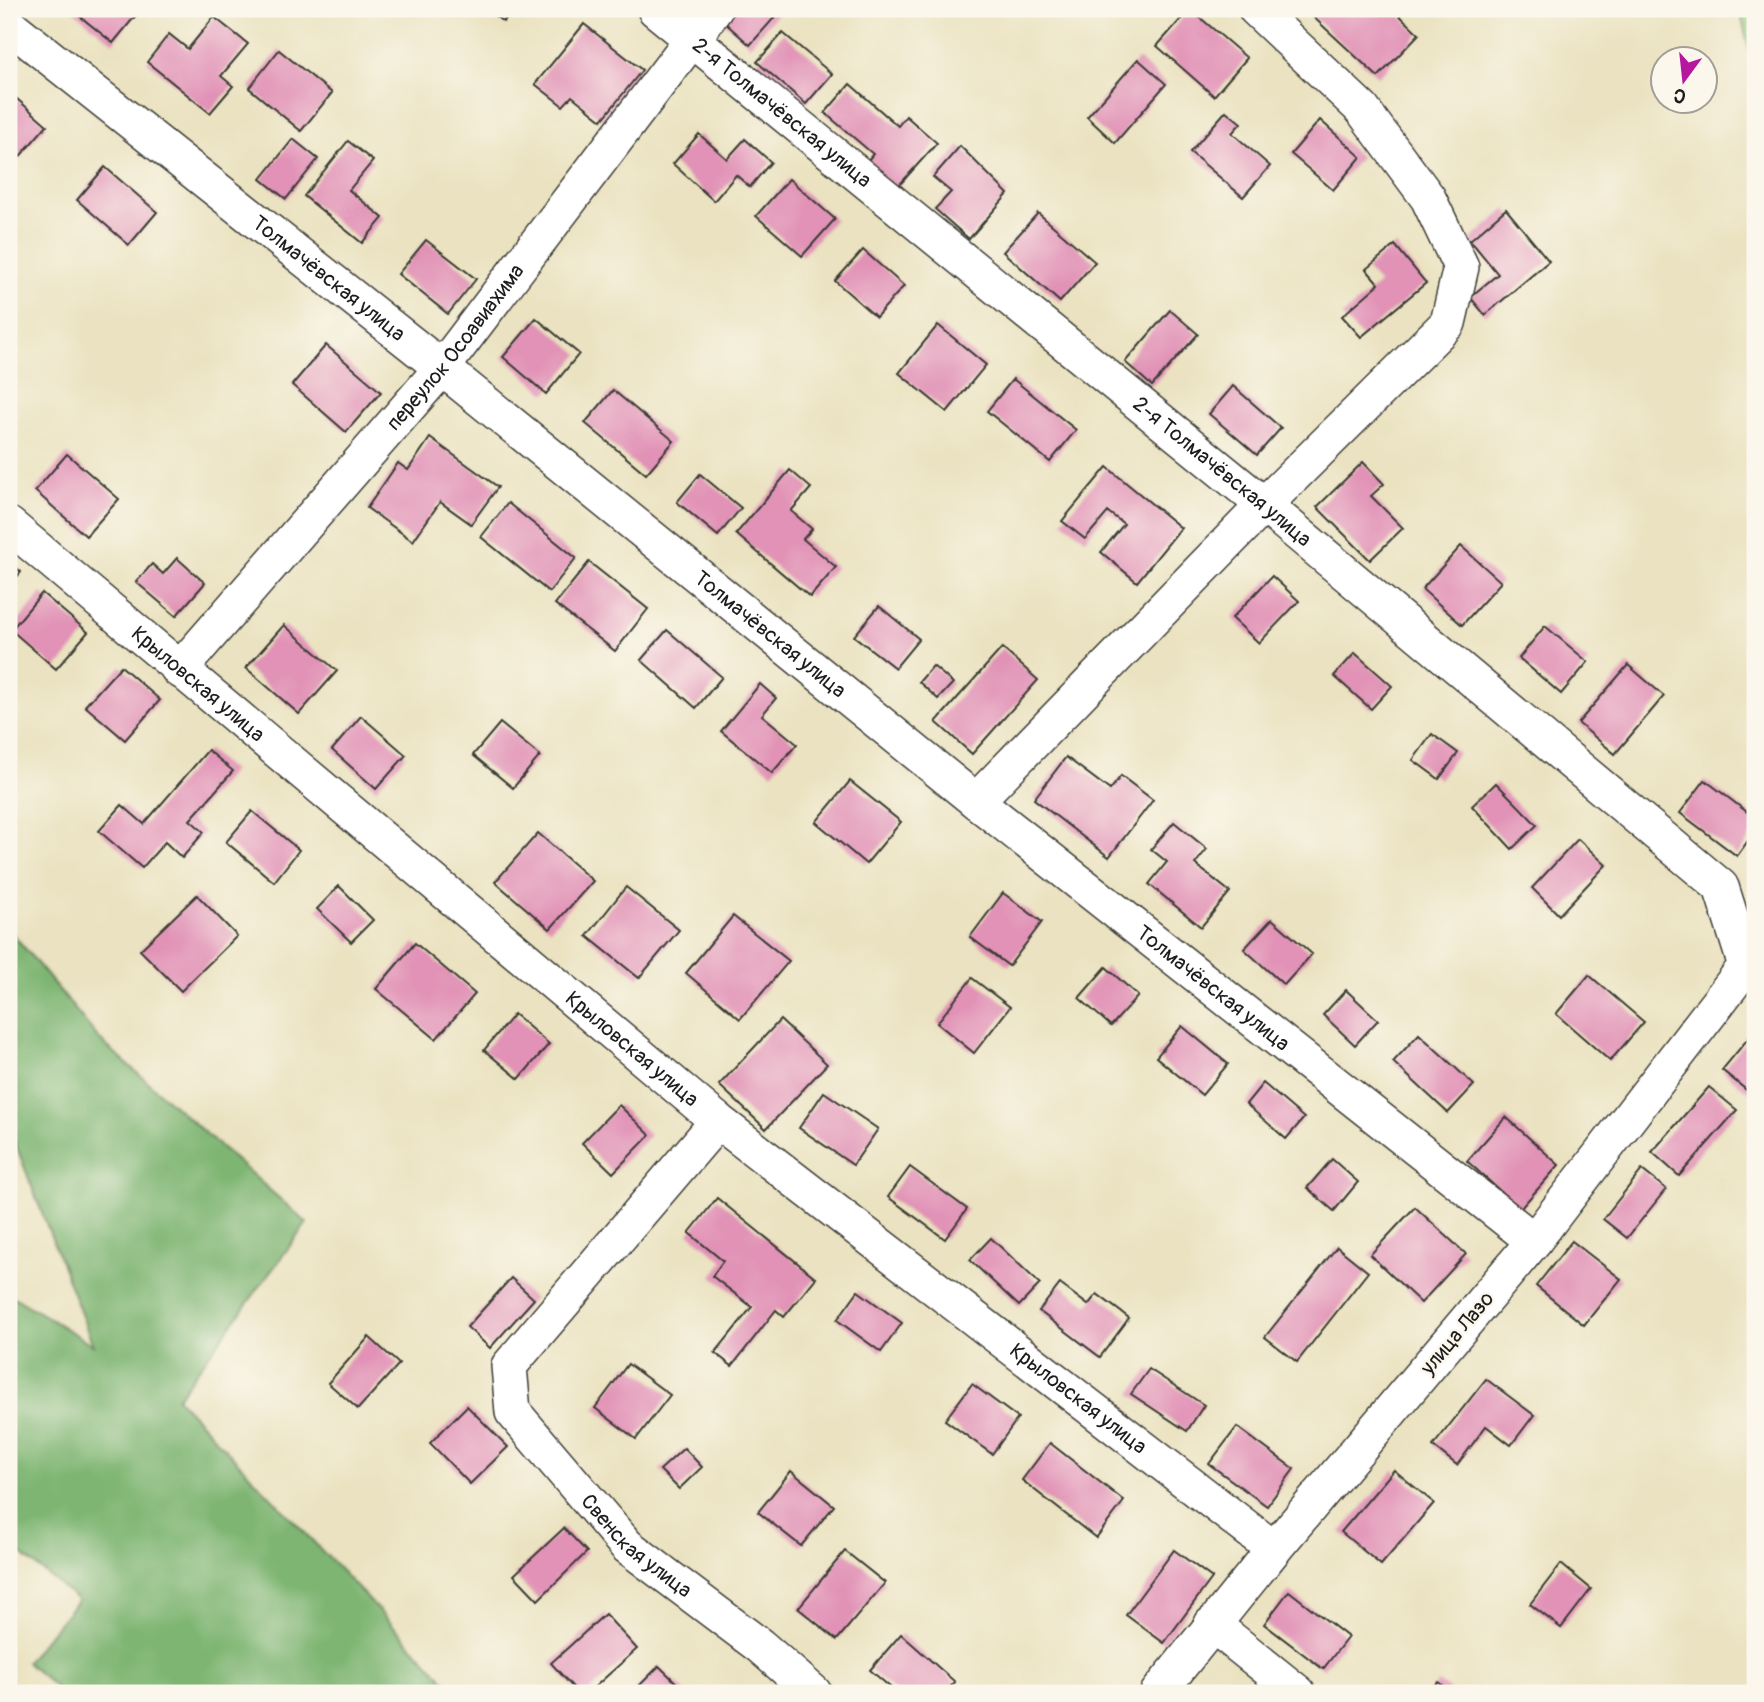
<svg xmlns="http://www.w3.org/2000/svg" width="1764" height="1702" font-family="Pangolin,sans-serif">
<rect width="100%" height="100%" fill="#fbf7ec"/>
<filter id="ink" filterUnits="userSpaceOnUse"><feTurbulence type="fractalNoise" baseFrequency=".0143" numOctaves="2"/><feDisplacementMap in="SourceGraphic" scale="14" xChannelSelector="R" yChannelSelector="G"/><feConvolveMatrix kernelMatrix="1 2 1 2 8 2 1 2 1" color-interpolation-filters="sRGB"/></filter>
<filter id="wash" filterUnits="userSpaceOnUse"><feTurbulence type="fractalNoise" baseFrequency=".00686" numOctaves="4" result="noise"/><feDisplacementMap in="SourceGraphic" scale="28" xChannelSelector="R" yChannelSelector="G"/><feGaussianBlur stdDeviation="1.57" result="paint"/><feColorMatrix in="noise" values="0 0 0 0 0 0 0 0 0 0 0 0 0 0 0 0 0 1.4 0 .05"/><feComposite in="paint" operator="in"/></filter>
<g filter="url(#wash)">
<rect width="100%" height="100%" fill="#eae2c0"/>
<polygon fill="#9ed385" stroke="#5d7850" stroke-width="2" points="1740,9 1755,9 1755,77"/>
<polygon fill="#7eb572" stroke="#4d6847" stroke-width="2" points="9,929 100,1040 307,1223 177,1398 457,1693 62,1693 26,1662 78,1600 9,1544 9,1294 93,1345 9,1127"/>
<g id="blocks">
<g fill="#e192b6">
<polygon points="71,9 141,9 113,43"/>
<polygon points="486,9 514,9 503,22"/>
<polygon points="735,9 782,9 750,45 724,22"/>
<polygon points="1190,9 1247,58 1214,96 1157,46"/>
<polygon points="1315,9 1393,9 1419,34 1378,77 1310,14"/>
<polygon points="214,17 248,44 221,76 233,86 210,113 147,62 169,34 188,49"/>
<polygon points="584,24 642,70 602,120 572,96 563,106 535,84"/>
<polygon points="783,33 832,74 806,104 757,62"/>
<polygon points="279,50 332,93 301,131 249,88"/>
<polygon points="1138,59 1166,84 1115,143 1087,117"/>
<polygon points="850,84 898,126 906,116 937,143 893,192 863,166 873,154 825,113"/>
<polygon points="9,92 47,125 16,161 9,155"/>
<polygon points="1226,111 1241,123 1232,133 1270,166 1243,197 1190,152"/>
<polygon points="1320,120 1361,157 1333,190 1291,154"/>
<polygon points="699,134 727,159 745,139 771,162 750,187 736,175 714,201 673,164"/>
<polygon points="293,139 318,159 286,199 261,179"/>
<polygon points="348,141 373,161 349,190 383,218 362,243 304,196"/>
<polygon points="960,146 1008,194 969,239 935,209 951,192 933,177"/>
<polygon points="105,167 157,212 129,245 77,200"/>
<polygon points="789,179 835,219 802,256 756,216"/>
<polygon points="1506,209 1549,261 1485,315 1470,297 1498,274 1470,240"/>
<polygon points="1038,213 1095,262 1060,302 1003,252"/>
<polygon points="426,240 476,279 448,314 398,274"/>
<polygon points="1395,245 1426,283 1361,337 1342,316 1379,284 1366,269"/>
<polygon points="863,250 904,286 876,317 835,281"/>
<polygon points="1170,310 1198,334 1152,386 1125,362"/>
<polygon points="536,318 579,354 546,394 503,357"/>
<polygon points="938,325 986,365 947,412 899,373"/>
<polygon points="326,345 381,392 346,432 292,385"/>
<polygon points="1013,379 1076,430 1050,462 987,411"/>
<polygon points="1233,386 1281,428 1257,455 1209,414"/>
<polygon points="613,390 674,441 646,474 585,423"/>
<polygon points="430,438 498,487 471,524 440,502 413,541 367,508 398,463 408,470"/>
<polygon points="67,454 119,499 86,536 35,491"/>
<polygon points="1363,462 1384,484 1371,496 1403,528 1370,560 1317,507"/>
<polygon points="1107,467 1181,528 1137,582 1101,552 1124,524 1108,512 1085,539 1062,521"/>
<polygon points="790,470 811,488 791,511 812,529 803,539 836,567 810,597 736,534"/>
<polygon points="700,474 741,508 718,536 677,502"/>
<polygon points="508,503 576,558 549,592 481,537"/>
<polygon points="1461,546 1501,582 1462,625 1422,589"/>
<polygon points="177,558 205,583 176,616 136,582 152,564 163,574"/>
<polygon points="9,561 21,572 9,586"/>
<polygon points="589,562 648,609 615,651 555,604"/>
<polygon points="1272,576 1299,601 1259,643 1232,618"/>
<polygon points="42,593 88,632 56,669 11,630"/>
<polygon points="879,606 919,639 895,668 854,636"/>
<polygon points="284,625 337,671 299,714 246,668"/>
<polygon points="1545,626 1588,662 1561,694 1519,658"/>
<polygon points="667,630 722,677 696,708 641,660"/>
<polygon points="1002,648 1038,680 972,754 936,722"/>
<polygon points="1355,653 1392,686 1371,709 1334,676"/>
<polygon points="1628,665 1664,696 1615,754 1578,723"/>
<polygon points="121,666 160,700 125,740 85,706"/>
<polygon points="933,666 953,683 938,699 919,682"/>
<polygon points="760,684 776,698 762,715 797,744 772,773 721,731"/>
<polygon points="361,716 406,755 376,789 332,750"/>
<polygon points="500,723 540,756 513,788 473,755"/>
<polygon points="1432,734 1458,753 1439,779 1413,760"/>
<polygon points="208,750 233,771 190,820 204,832 182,858 165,842 142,868 99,831 122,805 144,824"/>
<polygon points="1066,757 1110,790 1121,776 1153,800 1109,857 1034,799"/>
<polygon points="1705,780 1755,818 1755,831 1737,856 1680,813"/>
<polygon points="850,781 901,822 866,864 816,822"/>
<polygon points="1496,783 1537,825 1512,849 1472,806"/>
<polygon points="252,811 299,850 274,882 226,842"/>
<polygon points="1174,822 1207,849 1195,864 1230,892 1201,927 1149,884 1167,862 1151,849"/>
<polygon points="538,833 593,881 550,929 495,882"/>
<polygon points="1578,839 1606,865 1559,915 1532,888"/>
<polygon points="339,886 373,920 351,942 317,909"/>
<polygon points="626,887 679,930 639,978 587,936"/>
<polygon points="1003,893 1042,922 1009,966 970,937"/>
<polygon points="197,895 237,936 181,991 140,950"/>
<polygon points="733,916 789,961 740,1019 686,973"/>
<polygon points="1272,919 1312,954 1284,985 1244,949"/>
<polygon points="415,943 475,994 436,1039 376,989"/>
<polygon points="1106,967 1138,996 1111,1026 1079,998"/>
<polygon points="1589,975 1644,1022 1610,1061 1556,1014"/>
<polygon points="972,978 1010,1007 974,1053 937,1023"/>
<polygon points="1346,990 1378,1020 1355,1045 1323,1015"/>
<polygon points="514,1014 549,1044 519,1079 484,1050"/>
<polygon points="780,1020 827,1064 766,1129 719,1085"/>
<polygon points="1182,1026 1228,1064 1202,1095 1156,1057"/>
<polygon points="1755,1030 1755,1087 1750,1093 1722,1070"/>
<polygon points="1419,1034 1474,1085 1448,1113 1393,1062"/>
<polygon points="1263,1083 1304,1118 1286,1139 1246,1104"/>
<polygon points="1709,1087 1737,1110 1679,1176 1652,1152"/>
<polygon points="824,1092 878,1129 853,1165 799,1128"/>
<polygon points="619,1105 650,1135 613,1173 582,1143"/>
<polygon points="1506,1117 1559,1165 1520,1209 1467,1161"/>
<polygon points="1332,1159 1358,1182 1334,1211 1307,1188"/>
<polygon points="910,1167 967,1209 945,1239 888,1197"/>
<polygon points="1642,1170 1666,1189 1627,1238 1603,1219"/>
<polygon points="717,1198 816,1278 784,1317 776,1310 732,1366 715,1353 752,1307 712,1276 723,1261 689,1233"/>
<polygon points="1415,1207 1466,1254 1421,1303 1370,1255"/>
<polygon points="991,1238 1040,1284 1019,1306 970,1260"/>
<polygon points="1572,1241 1621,1279 1584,1325 1536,1286"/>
<polygon points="1337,1247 1368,1272 1297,1362 1265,1337"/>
<polygon points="511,1278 534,1299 490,1348 467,1327"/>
<polygon points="1060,1284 1088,1305 1097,1294 1129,1318 1100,1357 1039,1311"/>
<polygon points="858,1291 902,1323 881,1352 837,1320"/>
<polygon points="369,1337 399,1364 358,1409 328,1383"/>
<polygon points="628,1364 670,1395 636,1439 595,1408"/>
<polygon points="1149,1369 1204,1405 1187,1431 1131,1394"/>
<polygon points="1486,1379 1534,1415 1511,1445 1486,1426 1457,1465 1433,1446"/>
<polygon points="972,1384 1018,1418 992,1454 945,1420"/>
<polygon points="467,1406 508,1447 470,1484 430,1443"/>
<polygon points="1237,1427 1294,1469 1267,1506 1209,1464"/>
<polygon points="1050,1443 1124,1501 1096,1538 1022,1480"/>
<polygon points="684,1448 702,1467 679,1489 660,1470"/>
<polygon points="1394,1470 1434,1503 1381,1565 1341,1532"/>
<polygon points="791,1471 834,1506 801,1546 758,1512"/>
<polygon points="564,1528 587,1552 538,1600 514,1575"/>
<polygon points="1174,1550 1212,1578 1164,1643 1126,1615"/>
<polygon points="845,1551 885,1583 837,1640 798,1608"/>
<polygon points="1561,1564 1591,1589 1561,1628 1530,1604"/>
<polygon points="1289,1591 1348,1637 1323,1669 1264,1624"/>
<polygon points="605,1614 637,1649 588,1693 578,1693 551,1663"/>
<polygon points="901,1634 955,1682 945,1693 897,1693 870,1670"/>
<polygon points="659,1666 687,1693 632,1693"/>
<polygon points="1438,1682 1454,1693 1429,1693"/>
</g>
</g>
</g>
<g filter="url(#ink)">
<use href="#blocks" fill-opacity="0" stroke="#3b3a35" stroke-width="2"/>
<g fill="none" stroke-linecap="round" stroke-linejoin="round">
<g stroke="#3b3a35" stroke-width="38">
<g id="minor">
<path id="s1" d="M 655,9 L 1264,505 L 1721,887 L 1746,966 L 1534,1241 L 1274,1549 L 1158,1693"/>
<path id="s2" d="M 9,25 L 442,368 L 976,801 L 1534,1241"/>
<path id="s3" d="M 9,525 L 718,1121 L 1274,1549"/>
<path id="s4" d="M 179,670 L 442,368 L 715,9"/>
<polyline points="976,801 1264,505 1448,323 1461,267 1428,198 1362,109 1256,9"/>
<path id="s5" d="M 718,1121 L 509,1366 L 513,1412 L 627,1546 L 760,1646 L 814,1693"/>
<polyline points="1212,1624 1298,1693"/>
</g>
</g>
<use href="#minor" stroke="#fff" stroke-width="35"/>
</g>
</g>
<g text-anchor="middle" stroke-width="5" stroke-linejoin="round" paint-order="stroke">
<g font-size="21" fill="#1c1c1c" stroke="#fbf7ec">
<text dy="7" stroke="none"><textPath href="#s1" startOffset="164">2-я Толмачёвская улица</textPath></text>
<text dy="7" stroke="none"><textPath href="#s2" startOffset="408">Толмачёвская улица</textPath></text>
<text dy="7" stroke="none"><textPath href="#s4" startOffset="425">переулок Осоавиахима</textPath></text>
<text dy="7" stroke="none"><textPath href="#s1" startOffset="732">2-я Толмачёвская улица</textPath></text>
<text dy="7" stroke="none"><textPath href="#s2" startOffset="975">Толмачёвская улица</textPath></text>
<text dy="7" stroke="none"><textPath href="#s3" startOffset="247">Крыловская улица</textPath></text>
<text dy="7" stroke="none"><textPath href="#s2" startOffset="1542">Толмачёвская улица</textPath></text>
<text dy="7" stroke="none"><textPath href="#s3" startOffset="814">Крыловская улица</textPath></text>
<text transform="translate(1457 1333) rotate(-50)" y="7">улица Лазо</text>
<text dy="7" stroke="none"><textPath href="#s3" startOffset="1381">Крыловская улица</textPath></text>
<text dy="7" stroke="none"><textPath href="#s5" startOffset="551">Свенская улица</textPath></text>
</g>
</g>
<rect width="1764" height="1702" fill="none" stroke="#fbf7ec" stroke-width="35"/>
<g transform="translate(1684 80) rotate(195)"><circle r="33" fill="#fbf7ec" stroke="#a29f99" stroke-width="2"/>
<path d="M0-5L12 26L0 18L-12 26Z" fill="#b5179e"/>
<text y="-10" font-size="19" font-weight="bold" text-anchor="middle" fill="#1c1c1c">С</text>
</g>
</svg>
